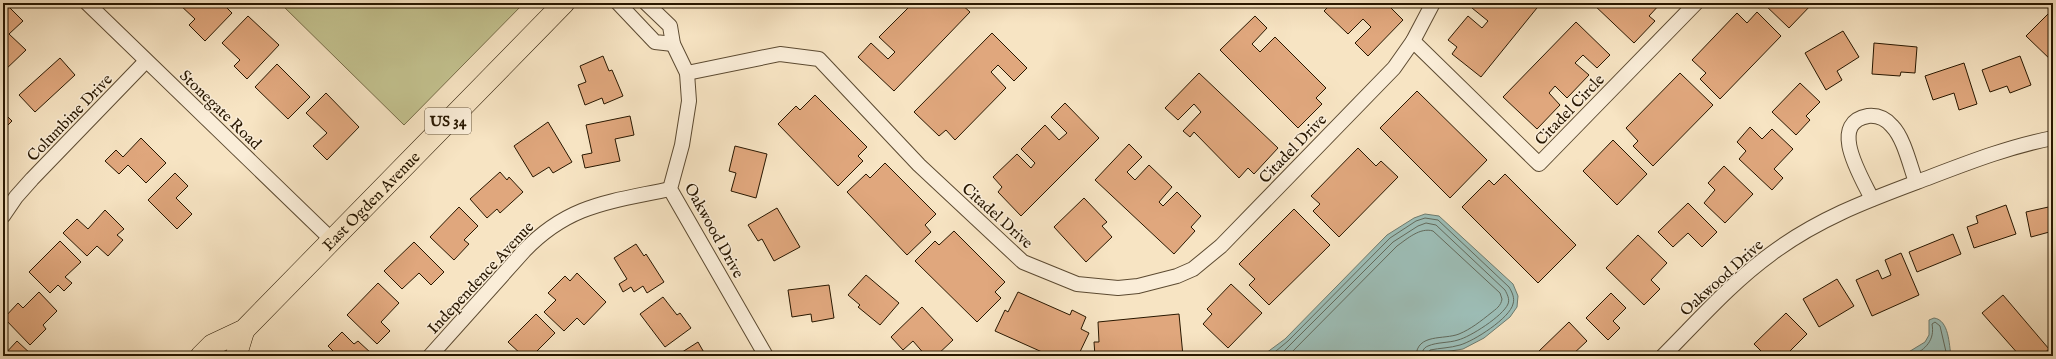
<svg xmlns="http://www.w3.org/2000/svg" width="2056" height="359" font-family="'IM FELL English',serif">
<rect width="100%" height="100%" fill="#f7e4c3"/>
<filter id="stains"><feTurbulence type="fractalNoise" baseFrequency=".005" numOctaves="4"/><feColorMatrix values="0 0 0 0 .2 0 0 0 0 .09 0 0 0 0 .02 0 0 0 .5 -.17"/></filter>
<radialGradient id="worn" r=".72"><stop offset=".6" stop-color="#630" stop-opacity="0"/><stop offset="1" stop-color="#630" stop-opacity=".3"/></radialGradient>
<polygon fill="#c3c28f" stroke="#766c48" points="280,3 524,3 404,125"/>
<g fill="#9dbeb7" stroke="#6e7b6e">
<polygon points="1425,214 1439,216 1513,284 1518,296 1517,307 1510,317 1484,338 1463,349 1420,356 1262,356 1285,339 1387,235 1414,218"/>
<path d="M 1934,318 C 1949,320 1949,344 1951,356 L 1902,356 L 1925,342 L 1929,335 L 1929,320 Z"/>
</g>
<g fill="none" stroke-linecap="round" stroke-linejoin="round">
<g stroke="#626a5c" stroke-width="1">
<path d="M 1270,356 L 1288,341 L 1390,238 L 1416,221 L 1425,218 L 1438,220 L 1509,287 C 1512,292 1515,298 1513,304 C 1510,318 1474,341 1460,345 C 1450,348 1440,348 1430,350 L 1427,356"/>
<path d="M 1279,356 L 1393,242 L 1418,226 L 1426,223 L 1436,225 L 1505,290 C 1507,294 1510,299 1508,304 C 1503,316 1470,337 1458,340 C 1449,343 1437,342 1428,346 C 1423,348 1422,352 1422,356"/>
<path d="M 1288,356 L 1397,246 C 1407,239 1420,227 1433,231 L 1500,293 L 1502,299 C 1501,306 1496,309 1491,313 C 1481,321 1471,329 1459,334 C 1444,340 1417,333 1416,356"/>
<path d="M 1912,356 C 1926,349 1935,340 1932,324 L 1935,322 L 1940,326 L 1947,356"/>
</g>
</g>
<g fill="#e0a77d" stroke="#281700">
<polygon points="222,3 232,13 205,41 189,25 195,19 179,4"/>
<polygon points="913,3 960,3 970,12 894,91 858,57 871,43 888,59 895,52 879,37"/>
<polygon points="1332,3 1386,3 1403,20 1368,56 1355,43 1371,27 1363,19 1348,34 1324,11"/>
<polygon points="1476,3 1541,3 1481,77 1452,54 1457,47 1448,40 1468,16 1482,28 1488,21 1472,8"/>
<polygon points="1592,3 1661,3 1649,16 1655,21 1634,43"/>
<polygon points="1763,3 1813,3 1789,28"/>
<polygon points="6,4 23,21 9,34 26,50 4,71 3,6"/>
<polygon points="2053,9 2053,62 2026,36"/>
<polygon points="1757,12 1781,36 1720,99 1700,79 1706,73 1692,60 1737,13 1747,23"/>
<polygon points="248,16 279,45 247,79 234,66 240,60 222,43"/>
<polygon points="1255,16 1267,28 1252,44 1260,52 1275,37 1326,88 1316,98 1322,104 1298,128 1220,50"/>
<polygon points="1576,22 1610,55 1597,68 1583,55 1575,63 1589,75 1567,98 1555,86 1549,93 1560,105 1537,129 1503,97"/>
<polygon points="1843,31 1859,57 1837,71 1842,80 1826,90 1805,53"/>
<polygon points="992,33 1027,68 1014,81 998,65 991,72 1006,88 955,140 946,130 939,136 914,112"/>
<polygon points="1874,43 1917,47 1915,73 1901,72 1900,76 1872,74"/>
<polygon points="603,56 609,71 612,70 623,96 604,104 602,98 585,105 578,85 586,82 580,66"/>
<polygon points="2020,56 2031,85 2010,93 2007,86 1990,92 1982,70"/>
<polygon points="60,58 75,75 35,112 19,95"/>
<polygon points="1964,63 1977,104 1959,110 1954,93 1933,100 1925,76"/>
<polygon points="277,64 310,97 288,119 255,87"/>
<polygon points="1199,73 1278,148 1254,174 1248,168 1239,178 1194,132 1190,137 1183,131 1201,112 1194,104 1178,120 1165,108"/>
<polygon points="1680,73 1713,105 1653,166 1633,146 1638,141 1626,128"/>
<polygon points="1800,83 1820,102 1806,116 1810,120 1796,135 1772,112"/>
<polygon points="1417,91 1487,160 1450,198 1380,128"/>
<polygon points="326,93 359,127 327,160 313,146 327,133 306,113"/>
<polygon points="815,95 867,147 858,156 863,161 838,186 778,124 796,106 800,110"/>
<polygon points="1065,103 1099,138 1021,216 998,192 1002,187 993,177 1017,154 1031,168 1035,163 1021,149 1045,125 1059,140 1067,133 1051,117"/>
<polygon points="3,112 12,121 3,130"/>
<polygon points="630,116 634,135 615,139 620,161 585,168 582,155 592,153 586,125"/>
<polygon points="548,122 572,162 553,173 549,167 533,177 514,146"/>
<polygon points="1750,127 1762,139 1772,129 1793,149 1774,169 1783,178 1772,190 1739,159 1746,151 1737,142"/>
<polygon points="141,138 166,163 146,183 128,165 119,174 105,161 116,150 123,157"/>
<polygon points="1613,140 1647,174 1617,205 1583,171"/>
<polygon points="1129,144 1142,157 1127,172 1135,180 1149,165 1172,187 1159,202 1163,206 1177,192 1201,216 1191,227 1195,231 1174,254 1095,180"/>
<polygon points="735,146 767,154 756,198 731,191 736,173 729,171"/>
<polygon points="1358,148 1376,166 1381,161 1398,177 1339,237 1313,211 1320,204 1311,196"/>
<polygon points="885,163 936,214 925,225 931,232 907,255 847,192 866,174 870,178"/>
<polygon points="1724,166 1753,194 1725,223 1704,203 1715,190 1708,183"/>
<polygon points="500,172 507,180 509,177 523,192 500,213 497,209 487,218 470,199"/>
<polygon points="175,173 188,186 176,198 192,214 177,229 148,200"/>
<polygon points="1505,174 1576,245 1538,283 1462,207 1489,180 1494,185"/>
<polygon points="1084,198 1107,222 1102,226 1112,237 1086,262 1054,227"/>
<polygon points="1688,203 1717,232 1702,247 1688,233 1673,247 1658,232"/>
<polygon points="2006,205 2016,234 1974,248 1967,227 1978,223 1976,216"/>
<polygon points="2053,206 2053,231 2031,237 2026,212"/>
<polygon points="459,207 478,226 464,240 469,244 454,260 430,237"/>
<polygon points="777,208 800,247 774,261 762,239 758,241 748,225"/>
<polygon points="1294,209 1330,245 1269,305 1249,285 1255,279 1239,264"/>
<polygon points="105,210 124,229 117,235 123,240 108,256 97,246 87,256 63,233 77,219 88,229"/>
<polygon points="954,231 1005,282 995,292 1001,298 977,322 915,261 935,241 939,245"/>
<polygon points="1953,234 1961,254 1917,272 1909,252"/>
<polygon points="1638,235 1667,263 1651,280 1660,289 1644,305 1606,268"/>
<polygon points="60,241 81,262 65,277 72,283 64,291 58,285 50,293 29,272"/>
<polygon points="414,242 444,272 431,285 419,273 402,289 384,271"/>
<polygon points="636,244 644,256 646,254 664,282 647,293 643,286 634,292 631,287 623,292 619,284 627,279 614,258"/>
<polygon points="1901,253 1919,295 1872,316 1856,280 1878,270 1882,279 1891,275 1885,260"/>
<polygon points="577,273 606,302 584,325 577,318 564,331 544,312 556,300 548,293 565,276 570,281"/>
<polygon points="866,275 899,303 880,325 858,307 860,305 848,295"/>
<polygon points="1837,279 1854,306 1819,327 1803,299"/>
<polygon points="378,283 399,303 381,322 390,331 377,344 347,315"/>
<polygon points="1231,284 1262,313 1228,348 1203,324 1212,314 1207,309"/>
<polygon points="829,285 834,318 812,322 811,314 792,317 788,290"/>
<polygon points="39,292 57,311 43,325 46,329 30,345 4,318 18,303 23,308"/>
<polygon points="1018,292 1070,315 1072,310 1086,317 1081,329 1089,333 1078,356 1051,356 995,331 1005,310 1008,312"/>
<polygon points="1611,293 1626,308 1613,321 1620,328 1608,340 1586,318"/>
<polygon points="2003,295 2049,349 2041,356 2020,356 1982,313"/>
<polygon points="663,297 677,315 680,313 691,328 665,347 640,314"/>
<polygon points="922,307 953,340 936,356 926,356 913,341 903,350 891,337"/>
<polygon points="1786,313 1807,334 1785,356 1766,356 1754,344"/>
<polygon points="536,314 555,333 532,356 523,356 508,342"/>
<polygon points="1179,314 1183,356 1095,356 1094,342 1099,342 1098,322"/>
<polygon points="1569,322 1587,341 1571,356 1539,356 1537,353"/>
<polygon points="342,332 354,344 358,341 372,354 370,356 328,356 333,351 328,346"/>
<polygon points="17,341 33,356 3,356"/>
<polygon points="698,342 706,356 676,356"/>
</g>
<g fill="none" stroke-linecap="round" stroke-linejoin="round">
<g stroke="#5c4a31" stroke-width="16">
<g id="street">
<polyline points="87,3 332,240"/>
<polyline points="618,3 655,42 673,44"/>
<polyline points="646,3 670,26 673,44 687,73 689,101 682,145 670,189 766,356"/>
<polyline points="1413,41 1539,164 1696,3"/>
<polyline points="687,73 780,54 819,59 919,165 1023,262 1077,284 1118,288 1138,286 1177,276 1193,269 1221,246 1394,68 1413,41 1433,3"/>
<path d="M 1872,199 C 1862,178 1827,123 1868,116 C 1878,115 1886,119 1892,126 C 1904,138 1910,166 1916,182"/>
<polyline points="3,216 16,197 32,179 146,61"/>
<path d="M 430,356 L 524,251 C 569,204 610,202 670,189"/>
<path d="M 1663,356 C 1698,321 1731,283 1771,254 C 1816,220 1866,201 1917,182 C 1962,165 2006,147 2053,138"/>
</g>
</g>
<g stroke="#281700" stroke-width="22">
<g id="primary">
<path id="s1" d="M 201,356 L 212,345 L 244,330 L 564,3"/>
<polyline points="236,356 244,330"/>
</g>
</g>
<use href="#street" stroke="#faedd8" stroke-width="14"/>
<use href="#primary" stroke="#f7e4c3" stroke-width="21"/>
</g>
<g text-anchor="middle" stroke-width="3" stroke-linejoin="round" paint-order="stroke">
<rect fill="#faedd8" stroke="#675741" stroke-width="1" x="425" y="108" width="46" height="26" rx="3"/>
<g font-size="15" font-weight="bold" fill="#281700">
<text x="448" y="126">US 34</text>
</g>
<g font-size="16" fill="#281700" stroke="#faedd8">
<text transform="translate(221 109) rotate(44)" y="6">Stonegate Road</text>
<text transform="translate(1569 109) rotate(-46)" y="6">Citadel Circle</text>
<text transform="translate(69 117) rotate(-46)" y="6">Columbine Drive</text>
<text transform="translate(1292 148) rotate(-46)" y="6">Citadel Drive</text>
<text dy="6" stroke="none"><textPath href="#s1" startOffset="232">East Ogden Avenue</textPath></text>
<text transform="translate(998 215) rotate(42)" y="6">Citadel Drive</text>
<text transform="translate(715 230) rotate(61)" y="6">Oakwood Drive</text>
<text transform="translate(480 277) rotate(-47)" y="6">Independence Avenue</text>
<text transform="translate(1721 277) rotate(-42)" y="6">Oakwood Drive</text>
</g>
</g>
<rect width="2056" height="359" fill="none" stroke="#f7e4c3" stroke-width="16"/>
<rect x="4" y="4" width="2048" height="351" fill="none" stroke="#281700" stroke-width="2"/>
<rect x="8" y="8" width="2040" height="343" fill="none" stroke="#281700"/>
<rect width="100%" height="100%" filter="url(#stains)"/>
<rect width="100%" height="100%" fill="url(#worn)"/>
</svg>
